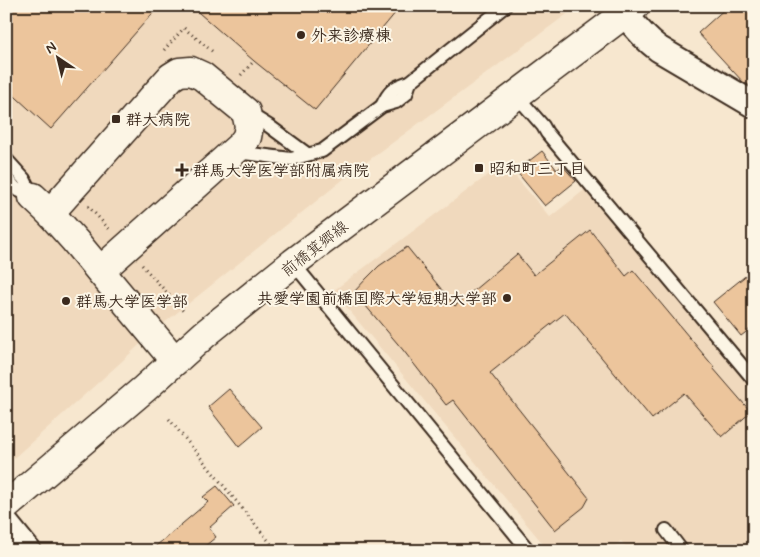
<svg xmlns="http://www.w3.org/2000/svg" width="760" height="557" font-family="Mynerve,'Klee One',sans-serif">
<rect width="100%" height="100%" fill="#f7e7cf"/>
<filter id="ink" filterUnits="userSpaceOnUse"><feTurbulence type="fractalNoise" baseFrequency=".02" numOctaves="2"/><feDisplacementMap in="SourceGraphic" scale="10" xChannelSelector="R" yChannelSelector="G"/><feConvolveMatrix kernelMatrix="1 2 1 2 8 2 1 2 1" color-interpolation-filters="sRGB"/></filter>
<g filter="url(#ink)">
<g fill="#f0d9bd">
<polygon points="6,6 578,6 350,174 153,332 120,363 6,465"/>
<polygon points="504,163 550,217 587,188 754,391 754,551 629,551 621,541 609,551 549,551 333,291"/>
</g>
<g fill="#ecc59c" stroke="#3b2a1e">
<polygon points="15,6 159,6 51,129 6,88 6,16"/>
<polygon points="191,6 401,6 315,110 254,61"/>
<polygon points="728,6 754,6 754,88 743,82 698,33"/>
<polygon points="542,151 557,170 562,165 576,181 545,206 516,171"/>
<polygon points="590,230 626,276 633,270 714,367 713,368 751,412 722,437 684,393 652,419 565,313 490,373 589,498 584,507 555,530 453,400 446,405 403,350 354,292 366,279 379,266 407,247 455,306 517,254 534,275"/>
<polygon points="754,269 754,326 741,336 713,302"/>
<polygon points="229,389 262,427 239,447 208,407"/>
<polygon points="217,486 234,506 209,528 216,537 199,551 150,551 208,502 203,497"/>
</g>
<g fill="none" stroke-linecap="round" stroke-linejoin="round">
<g stroke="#3b2a1e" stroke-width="16">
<g id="service">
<polyline points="516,95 543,126 547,133 754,380"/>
<path d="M 382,106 C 389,91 393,87 410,82 L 505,6"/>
<polyline points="248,113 269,126 307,154"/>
<polyline points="236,155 244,153 291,159 322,151 382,106 396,102 406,94 410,82"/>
<polyline points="6,159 24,179 33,197"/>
<polyline points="6,177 16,189 33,197"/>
<polyline points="293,263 529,551"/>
<polyline points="666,530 682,551"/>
</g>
</g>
<g stroke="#3b2a1e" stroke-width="29">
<g id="minor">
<path d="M 625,14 C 635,27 645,39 659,49 L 754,105"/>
<polyline points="6,524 28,551"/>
</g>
</g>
<g stroke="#3b2a1e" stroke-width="31">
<g id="tertiary">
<polyline points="33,197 50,213 75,241 175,361"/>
<polyline points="50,213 171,77 179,72 191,71 202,76 246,112 249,126 247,137 241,145 100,271"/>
</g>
</g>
<g stroke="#3b2a1e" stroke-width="31">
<polyline id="primary" points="6,506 144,389 205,334 293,263 635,6"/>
</g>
<g stroke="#3b2a1e" stroke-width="3" stroke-dasharray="1 4" stroke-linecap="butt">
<polyline points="164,50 184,28 213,52"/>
<polyline points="241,75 254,61"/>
<polyline points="88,206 111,231"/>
<polyline points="142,265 185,313"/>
<polyline points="169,419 277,551"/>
</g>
<use href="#service" stroke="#fcf5e5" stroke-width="12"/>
<use href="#minor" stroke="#fcf5e5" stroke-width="25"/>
<use href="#tertiary" stroke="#fcf5e5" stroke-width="28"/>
<use href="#primary" stroke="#fcf5e5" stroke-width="28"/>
</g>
</g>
<g fill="#3b2a1e" stroke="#fcf5e5" stroke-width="2">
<circle cx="301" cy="35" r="5"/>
<rect x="111" y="114" width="10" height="10" rx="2.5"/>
<rect x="474" y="163" width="10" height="10" rx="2.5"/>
<path d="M179.5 162.5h5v5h5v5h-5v5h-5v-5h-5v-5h5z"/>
<circle cx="507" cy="298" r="5"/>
<circle cx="66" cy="301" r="5"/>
</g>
<g text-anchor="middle" stroke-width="4" stroke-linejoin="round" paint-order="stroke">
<g font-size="16" font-weight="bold" fill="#3b2a1e" stroke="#fcf5e5" text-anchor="start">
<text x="311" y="41">外来診療棟</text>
<text x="126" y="125">群大病院</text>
<text x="489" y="174">昭和町三丁目</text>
<text x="193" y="176">群馬大学医学部附属病院</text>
<text x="497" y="304" text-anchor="end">共愛学園前橋国際大学短期大学部</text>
<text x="76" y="307">群馬大学医学部</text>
</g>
<g font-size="16" fill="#3b2a1e" stroke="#fcf5e5">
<text transform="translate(314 248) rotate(-38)" y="6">前橋箕郷線</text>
</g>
</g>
<rect width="760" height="557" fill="none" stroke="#fcf5e5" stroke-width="25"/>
<rect x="12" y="12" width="735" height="532" fill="none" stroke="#3b2a1e" stroke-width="2" filter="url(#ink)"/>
<g transform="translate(58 58) rotate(325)" stroke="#fcf5e5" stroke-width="4" paint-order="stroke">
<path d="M0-4L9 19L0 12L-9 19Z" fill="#3b2a1e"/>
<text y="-8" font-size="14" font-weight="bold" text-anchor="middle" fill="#3b2a1e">N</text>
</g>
</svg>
